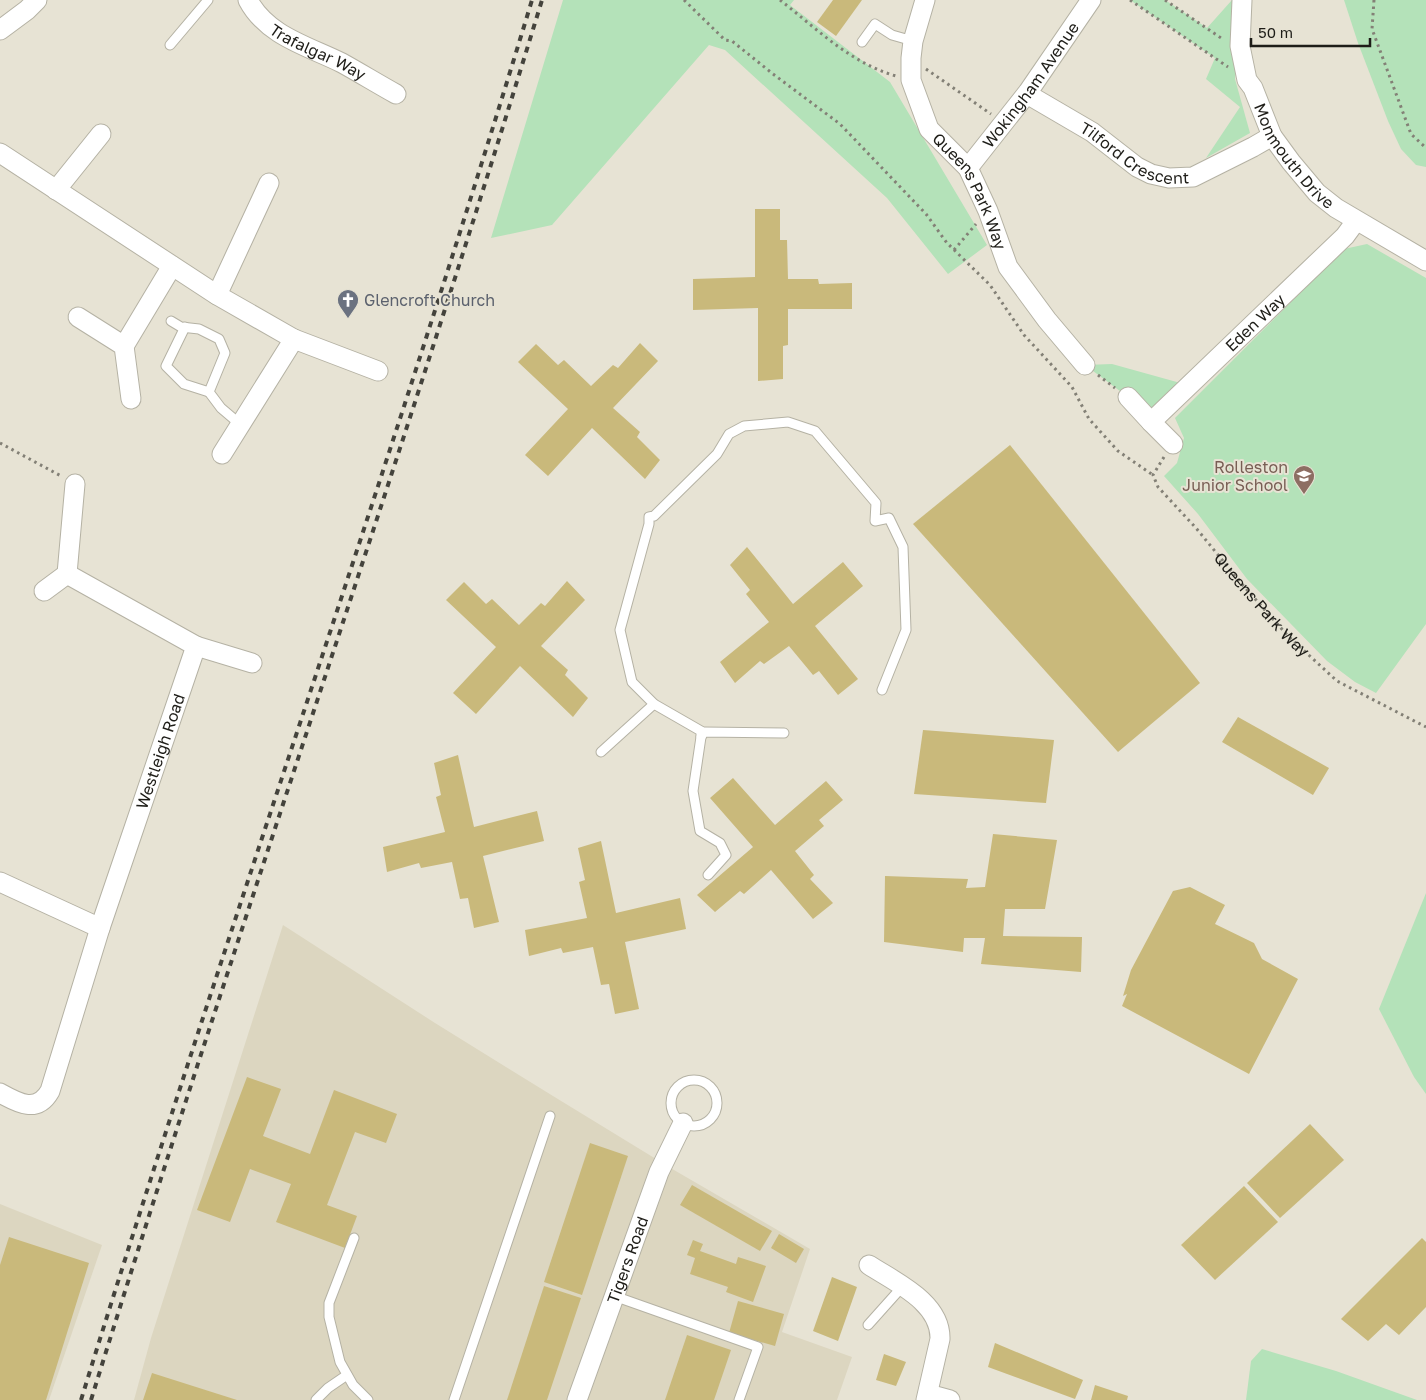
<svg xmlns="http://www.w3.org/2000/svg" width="1426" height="1400" font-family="'Golos Text',sans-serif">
<rect width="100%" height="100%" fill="#e7e3d4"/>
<g fill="#dcd6c0">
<polygon points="283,925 435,1023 553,1096 674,1170 810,1249 782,1332 852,1357 837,1400 134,1400 151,1338"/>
<polygon points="0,1204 102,1245 49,1400 0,1400"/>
</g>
<g fill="#b4e2b9">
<polygon points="563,0 794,0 790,5 890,82 987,245 948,274 887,198 725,50 709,45 552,225 491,238"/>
<polygon points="1130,0 1165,0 1207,28 1232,0 1241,0 1235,79 1250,133 1206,158 1240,107 1206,79 1215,58"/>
<polygon points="1344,0 1426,0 1426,167 1416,165 1401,149 1388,121 1358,43"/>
<polygon points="1367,244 1426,278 1426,624 1376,693 1355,682 1327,661 1247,579 1198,514 1164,476 1177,463 1184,438 1175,418 1344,249"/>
<polygon points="1112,364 1184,384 1151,422 1128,397 1085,365"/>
<polygon points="1426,893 1426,1094 1414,1077 1379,1009"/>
<polygon points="1262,1349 1336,1371 1417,1400 1246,1400 1251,1361"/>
</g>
<g fill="#c9b97b">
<polygon points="833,0 862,0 836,36 817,22"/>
<polygon points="755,209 780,209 780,240 787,240 788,279 818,279 819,284 852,283 852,309 788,309 788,345 783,346 783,379 758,381 758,308 693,310 693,279 755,277"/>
<polygon points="640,343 658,361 613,408 640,432 637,437 660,460 645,479 592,428 548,476 525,455 568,409 518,362 536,344 558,365 564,360 591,386 613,365 618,368"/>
<polygon points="1010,445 1200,683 1118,752 913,524"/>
<polygon points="747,547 793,604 843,562 863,586 815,626 858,679 838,695 819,671 813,675 789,646 764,664 760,661 735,683 720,662 769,622 746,594 750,590 730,565"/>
<polygon points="567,581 585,600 541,646 568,670 565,675 588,698 573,717 520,666 476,714 453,693 496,647 446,600 464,582 486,604 492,599 519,625 541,603 545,606"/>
<polygon points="1238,717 1329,768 1313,795 1222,742"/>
<polygon points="923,730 1054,740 1046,803 914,794"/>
<polygon points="458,755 474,827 537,811 544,841 483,856 499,922 474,928 468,898 460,899 452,862 421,868 419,863 387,872 383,847 445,832 436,797 441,795 434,763"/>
<polygon points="733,778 775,825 826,781 843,800 819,820 824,826 795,851 814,875 810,879 833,903 813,919 771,870 744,894 740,891 715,912 697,895 753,847 710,798"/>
<polygon points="993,834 1057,840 1045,909 1005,909 1003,936 1082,937 1081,972 981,964 985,938 964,938 963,952 884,942 885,876 968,879 966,888 985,887"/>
<polygon points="601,841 616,913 680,898 686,929 625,942 639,1009 615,1014 609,984 601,985 593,947 563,953 561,948 529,956 525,930 587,918 579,882 585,880 578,848"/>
<polygon points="1190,887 1225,905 1215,924 1254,943 1262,959 1298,979 1249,1074 1122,1006 1127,994 1123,996 1131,970 1173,891"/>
<polygon points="247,1077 281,1089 263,1136 310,1154 334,1090 397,1114 386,1143 355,1132 327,1205 357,1216 345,1248 276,1222 291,1184 250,1169 230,1222 197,1210"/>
<polygon points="1310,1124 1344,1160 1280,1218 1247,1183"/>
<polygon points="590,1143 628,1156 582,1295 544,1282"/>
<polygon points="692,1185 772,1231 760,1251 680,1205"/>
<polygon points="1244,1186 1278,1222 1215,1280 1181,1245"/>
<polygon points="779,1234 804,1249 796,1263 771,1248"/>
<polygon points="9,1237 89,1263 46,1400 0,1400 0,1265"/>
<polygon points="1422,1238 1426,1242 1426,1307 1399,1335 1386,1324 1368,1341 1341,1319"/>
<polygon points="693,1240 703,1244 700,1251 736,1264 738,1257 766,1266 753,1302 726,1292 728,1287 690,1274 695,1258 687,1255"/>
<polygon points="832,1277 857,1287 838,1341 813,1331"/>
<polygon points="544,1286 581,1298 547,1400 507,1400"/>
<polygon points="738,1301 784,1314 775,1346 729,1333"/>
<polygon points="687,1335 731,1350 714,1400 665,1400"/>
<polygon points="995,1343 1083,1380 1075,1399 988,1367"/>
<polygon points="884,1354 906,1362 896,1386 876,1380"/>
<polygon points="152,1373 237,1400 143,1400"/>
<polygon points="1095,1385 1128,1396 1127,1400 1091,1400"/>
</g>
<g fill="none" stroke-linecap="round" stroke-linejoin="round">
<g stroke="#b5b2a4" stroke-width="11">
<g id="service">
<polyline points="862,42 875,24 892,35 913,41"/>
<polyline points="170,45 208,0"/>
<polyline points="171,321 181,327 199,329 219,339 225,353 209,392 221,408 241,425"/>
<polyline points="185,327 166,366 184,384 209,392"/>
<polyline points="784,733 704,732 701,737 701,731 654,704 632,682 620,630 649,524 649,517 654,516 717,454 729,434 744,426 788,422 815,431 876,503 875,521 889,518 903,547 906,630 882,690"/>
<polyline points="701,737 693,791 700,831 720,843 726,855 708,875"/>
<polyline points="601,752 654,704"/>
<circle cx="694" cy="1103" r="23"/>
<polyline points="354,1238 329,1303 329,1317 340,1362 353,1385 368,1400"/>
<polyline points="614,1296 758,1347 739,1400"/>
<polyline points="868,1325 902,1287"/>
<polyline points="316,1400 328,1388 347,1375"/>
<polyline points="454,1400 550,1116"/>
</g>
</g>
<g stroke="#b5b2a4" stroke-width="21">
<g id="minor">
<path id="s2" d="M 248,0 C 267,36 308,46 342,63 C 360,73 378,84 396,94"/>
<path id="s3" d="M 925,0 L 913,41 L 911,58 L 911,80 L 929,129 L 968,168 L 988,211 L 1008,267 L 1047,320 L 1085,365"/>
<path id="s4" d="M 1242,0 L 1240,46 L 1247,80 L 1253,88 L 1272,136 L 1291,162 L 1317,193 L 1336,208 L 1426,261"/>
<polyline points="0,30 27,10 37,0"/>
<path id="s5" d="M 1027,94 L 1092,132 L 1137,167 L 1151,174 L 1169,178 L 1193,177 L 1253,147 L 1272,136"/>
<polyline points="0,153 217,295 294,339 378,371"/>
<path id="s6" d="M 968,168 L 1028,92 L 1091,0"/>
<polyline points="56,190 101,134"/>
<polyline points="217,295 269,183"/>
<polyline points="78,317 124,346 131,399"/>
<polyline points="124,346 172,266"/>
<path id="s7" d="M 1128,397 L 1151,422 L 1345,236 L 1356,221"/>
<polyline points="1151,422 1173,444"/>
<polyline points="222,454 294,339"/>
<polyline points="44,591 67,574"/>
<polyline points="196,646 252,663"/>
<polyline points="0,882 100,928"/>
<path id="s8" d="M 0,1093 C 18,1103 37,1114 50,1091 L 100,928 L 196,646 L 67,574 L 75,484"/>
<path d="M 869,1265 C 895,1282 941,1302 940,1339 L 926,1400"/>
<polyline points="928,1394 950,1400"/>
<path id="s9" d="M 577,1400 L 659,1172 L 683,1123"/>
</g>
</g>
<g stroke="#838076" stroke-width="3" stroke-dasharray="2.5 4" stroke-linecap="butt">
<polyline points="684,0 725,40 732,41 773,74 840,124 926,214 947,243 990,285 1024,335 1072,387 1089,419 1118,451 1153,475"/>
<path d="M 780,0 C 816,28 850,63 896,76"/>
<polyline points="1130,0 1228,67"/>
<polyline points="1165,0 1224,40"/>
<polyline points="1374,0 1372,29 1411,134 1426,148"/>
<polyline points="926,69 991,114"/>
<polyline points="954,250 976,224"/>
<polyline points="1098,375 1115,388"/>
<polyline points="0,443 61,476"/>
<path id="s1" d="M 1164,457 L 1153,475 L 1158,487 L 1196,528 L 1241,583 L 1288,636 L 1337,681 L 1426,727"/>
</g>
<use href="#service" stroke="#fff" stroke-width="9"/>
<use href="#minor" stroke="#fff" stroke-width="19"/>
<g stroke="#44433c" stroke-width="4" stroke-dasharray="6 6" stroke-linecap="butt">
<path d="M 81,1400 C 226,931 390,469 532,0"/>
<path d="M 91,1400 C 236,932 399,469 542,0"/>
</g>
</g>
<defs>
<g id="church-pin" transform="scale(1.125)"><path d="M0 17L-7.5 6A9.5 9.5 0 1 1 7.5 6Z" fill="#6b7280" stroke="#e7e3d4"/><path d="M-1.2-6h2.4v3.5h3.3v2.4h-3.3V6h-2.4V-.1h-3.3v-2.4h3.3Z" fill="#fff"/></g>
<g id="school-pin" transform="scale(1.125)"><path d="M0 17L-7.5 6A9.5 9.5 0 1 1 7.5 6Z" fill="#8d6e63" stroke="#e7e3d4"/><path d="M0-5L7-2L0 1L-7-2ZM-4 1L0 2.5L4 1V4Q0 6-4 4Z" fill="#fff"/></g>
</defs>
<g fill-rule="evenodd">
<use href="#church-pin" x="348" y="300"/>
<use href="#school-pin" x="1304" y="476"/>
</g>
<g text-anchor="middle" stroke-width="4" stroke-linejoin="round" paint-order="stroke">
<g font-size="16" fill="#1e1d18" stroke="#e7e3d4">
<text dy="6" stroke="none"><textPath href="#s2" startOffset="89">Trafalgar Way</textPath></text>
<text dy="6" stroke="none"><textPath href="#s6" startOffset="104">Wokingham Avenue</textPath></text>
<text dy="6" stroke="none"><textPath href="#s5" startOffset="125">Tilford Crescent</textPath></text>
<text dy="6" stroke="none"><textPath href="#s4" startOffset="171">Monmouth Drive</textPath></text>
<text dy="6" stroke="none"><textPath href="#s3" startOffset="210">Queens Park Way</textPath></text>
<text dy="6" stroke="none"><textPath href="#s7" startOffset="178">Eden Way</textPath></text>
<text dy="6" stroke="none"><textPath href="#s1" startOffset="191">Queens Park Way</textPath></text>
<text dy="6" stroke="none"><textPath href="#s8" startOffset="415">Westleigh Road</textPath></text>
<text dy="6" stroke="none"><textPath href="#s9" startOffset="149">Tigers Road</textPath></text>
</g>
<g font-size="16" fill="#5b616d" stroke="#e7e3d4" text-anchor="start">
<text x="364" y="306">Glencroft Church</text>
</g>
<g font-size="16" fill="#785e54" stroke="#e7e3d4" text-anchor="end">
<text x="1288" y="473">Rolleston<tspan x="1288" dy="18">Junior School</tspan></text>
</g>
</g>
<path d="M1251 38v8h119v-8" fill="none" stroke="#1e1d18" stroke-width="2.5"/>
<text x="1258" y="38" font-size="15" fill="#1e1d18" stroke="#e7e3d4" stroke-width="4" paint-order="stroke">50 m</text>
</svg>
